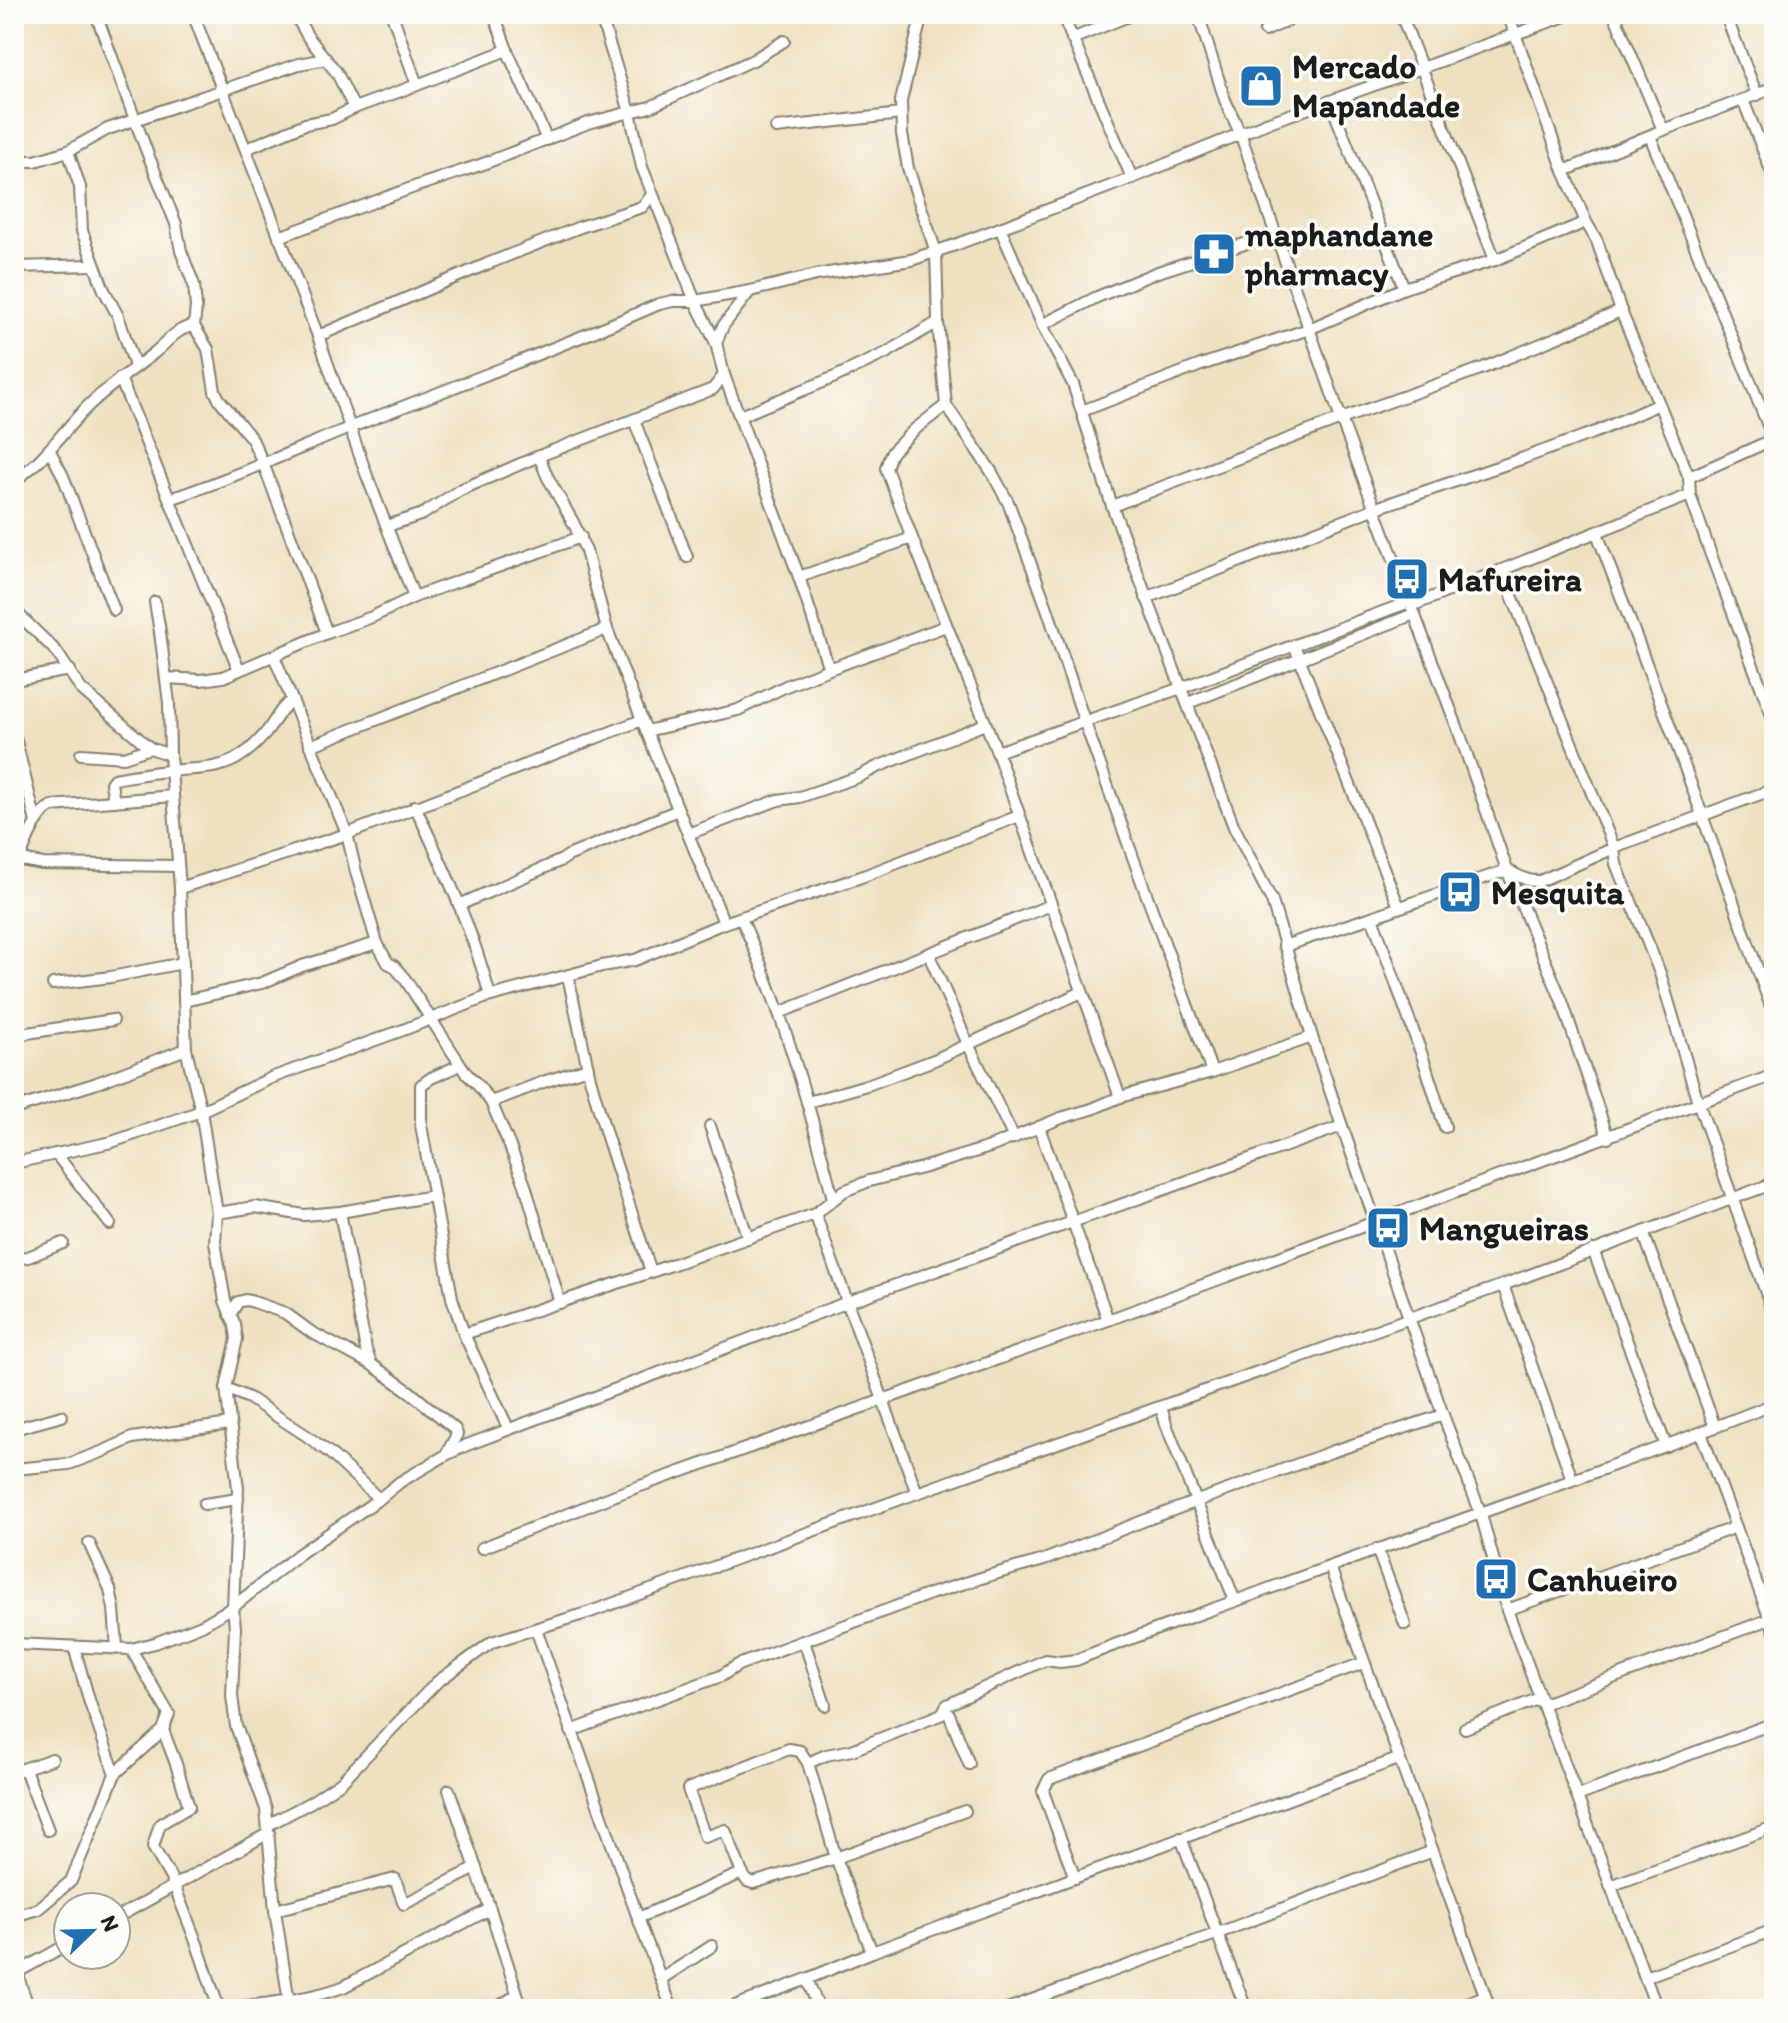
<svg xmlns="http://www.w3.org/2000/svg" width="1788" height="2023" font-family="Itim,sans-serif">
<rect width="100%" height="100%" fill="#fdfcf7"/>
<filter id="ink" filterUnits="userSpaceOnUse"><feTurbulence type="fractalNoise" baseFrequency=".0125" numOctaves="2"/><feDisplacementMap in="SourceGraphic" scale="16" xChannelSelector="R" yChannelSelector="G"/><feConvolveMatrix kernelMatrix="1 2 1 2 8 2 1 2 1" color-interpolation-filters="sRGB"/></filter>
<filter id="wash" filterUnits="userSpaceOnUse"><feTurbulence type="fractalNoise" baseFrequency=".006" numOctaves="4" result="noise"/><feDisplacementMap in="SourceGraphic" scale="32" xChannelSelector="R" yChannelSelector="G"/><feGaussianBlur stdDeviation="1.8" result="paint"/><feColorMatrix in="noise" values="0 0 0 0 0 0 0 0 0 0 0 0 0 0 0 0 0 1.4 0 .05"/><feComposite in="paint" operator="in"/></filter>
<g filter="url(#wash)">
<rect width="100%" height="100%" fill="#efe0c1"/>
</g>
<g filter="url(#ink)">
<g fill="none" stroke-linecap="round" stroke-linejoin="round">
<g stroke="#867e6e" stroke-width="14">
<g id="minor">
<polyline points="96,14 147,152 176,224 181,251 194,285 196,307 194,326 208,349 215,391 219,399 252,439 263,463 327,633"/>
<polyline points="193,14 318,336 367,476 414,597"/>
<polyline points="295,14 308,37 337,73 354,108"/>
<polyline points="392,14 417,85"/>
<polyline points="494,14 507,50 547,140"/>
<polyline points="600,14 630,112 642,167 695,301 716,343 724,375 799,577 829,669"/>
<polyline points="922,14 901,101 902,134 908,168 936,252 938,322 946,405 914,430 893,451 890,456 886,468 912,538 997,752 1120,1097"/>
<polyline points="1062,14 1132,178"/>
<polyline points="1198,14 1225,100 1240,133 1341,419 1460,735 1507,870 1562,1001 1608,1138"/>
<polyline points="1401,14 1495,260"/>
<polyline points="1508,14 1564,171 1586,222 1597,241 1621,311 1689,477 1690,495 1711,555 1774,721"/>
<polyline points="1614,14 1663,130"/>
<polyline points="1725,14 1757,95"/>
<polyline points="1265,31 1302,14"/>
<polyline points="1072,39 1133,14"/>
<polyline points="1743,100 1774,178"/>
<polyline points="1330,101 1404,288"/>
<polyline points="776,128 901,114"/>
<polyline points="1650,136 1774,440"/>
<polyline points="246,149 305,124 332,119 354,108 417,85 507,50"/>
<polyline points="68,151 80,187 82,231 104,290 118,316 135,366"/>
<polyline points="14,161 35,161 68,151 108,129 299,64 326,59"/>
<polyline points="1564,171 1663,130 1774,88"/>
<polyline points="1000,228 1046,333 1073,384 1112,506 1234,827 1272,901 1312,1037 1342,1126 1443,1415 1481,1514 1507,1610 1657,2009"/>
<polyline points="279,237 417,186 483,164 588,123 650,107 753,60 784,41"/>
<polyline points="14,267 94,265"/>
<polyline points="1042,325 1097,297 1155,273 1275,234"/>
<polyline points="318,336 487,264 580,227 642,207 652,195"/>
<polyline points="716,343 723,326 750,291"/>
<polyline points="120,378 239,670"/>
<polyline points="946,405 991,471 1008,502 1048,611 1084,720 1144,888 1212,1072"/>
<polyline points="1082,411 1201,365 1309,329 1404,288 1495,260 1586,222"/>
<polyline points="740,416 835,377 886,353 938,322"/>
<polyline points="634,420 687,557"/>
<polyline points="50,451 63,476 114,610"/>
<polyline points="539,456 547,476 574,524 586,551 607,629 642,720 724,923"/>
<polyline points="1689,477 1774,439"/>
<path d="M 14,481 C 45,460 62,432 87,407 C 108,386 132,371 154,353 C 168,342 176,328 194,326"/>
<path d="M 170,499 C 237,477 303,446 369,420 C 466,382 564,346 659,304 L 673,301 L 695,301 L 750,291 L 816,275 L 911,260 L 955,245 L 1132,178 L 1269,122 L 1330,101 L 1571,14"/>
<polyline points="1112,506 1341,419 1483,368 1621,311"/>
<polyline points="387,526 423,514 460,490 539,456 713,389 724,375"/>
<polyline points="1597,533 1679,751 1774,1015"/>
<polyline points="1502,571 1614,848 1616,864 1660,973 1698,1102 1774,1315"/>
<polyline points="799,577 912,538"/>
<polyline points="1146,598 1376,508 1524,458 1598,431 1659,404"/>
<polyline points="155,602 160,632 169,703 170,755 180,888 186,1049 201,1111 217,1213 215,1242 225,1301 235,1325 237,1339 226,1388 238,1488 233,1607 235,1628 232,1696 236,1726 266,1809 275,1910 290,2009"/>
<polyline points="1411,606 1690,495"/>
<polyline points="14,610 56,651 81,689 150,748 170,755"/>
<polyline points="1294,645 1399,907"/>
<polyline points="274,656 347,834 356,872 377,943 388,963 394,966 405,979 466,1073 477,1084 491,1102 509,1144 525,1185 560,1303"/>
<polyline points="166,678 201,680 223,677 327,633 372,617 414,597 581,537"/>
<polyline points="14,680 70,670"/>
<polyline points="1188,703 1414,614"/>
<polyline points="646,731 738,710 786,686 829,669 946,626"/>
<polyline points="14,733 36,822"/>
<polyline points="310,746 607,629"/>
<polyline points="997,752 1181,688 1409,602"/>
<polyline points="81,754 124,757 150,748"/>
<path d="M 114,801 L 111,783 L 114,779 C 132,776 151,772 170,771 C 194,768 221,771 242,755 C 250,750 259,741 265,734 C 275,722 279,709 292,700"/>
<path d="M 415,806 C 444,868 473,930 490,996"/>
<polyline points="688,834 778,800 800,797 858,777 877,767 985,724"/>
<polyline points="16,859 43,864 178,866"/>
<path d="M 19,860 C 26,844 36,813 52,806 L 173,796"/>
<polyline points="180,888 347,834 642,720"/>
<polyline points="459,905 562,860 568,856 678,810"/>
<polyline points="1372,917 1423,1058 1445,1127"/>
<path d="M 741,918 C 783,1010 808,1102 833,1198"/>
<path d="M 1284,946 L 1372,917 L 1507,870 C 1519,876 1527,882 1540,881 L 1614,848 L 1774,789"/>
<polyline points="929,955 968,1044 1014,1138"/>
<polyline points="568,976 590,1078 606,1134 651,1272"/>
<polyline points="53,984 111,977 183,963"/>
<polyline points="184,1001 262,983 302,966 377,943"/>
<polyline points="779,1013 1051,905"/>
<polyline points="14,1035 113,1020"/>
<polyline points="460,1065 431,1078 421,1085 421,1125 452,1298 464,1334 508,1428"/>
<polyline points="491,1102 546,1081 588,1068"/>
<polyline points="808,1102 870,1084 934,1060 1082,992"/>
<polyline points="14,1109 94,1084 186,1049"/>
<polyline points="710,1126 748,1238"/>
<polyline points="1039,1127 1108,1320"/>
<polyline points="56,1154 110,1224"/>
<polyline points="14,1163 112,1142 201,1111 271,1078 403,1030 484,998 602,966 635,960 724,923 861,877 1019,816"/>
<polyline points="340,1212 366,1350 371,1364"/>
<polyline points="217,1213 255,1207 304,1215 340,1212 433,1196"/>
<polyline points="815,1214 917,1493"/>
<polyline points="1643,1232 1715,1427"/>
<polyline points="1593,1250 1666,1446"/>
<polyline points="14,1258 28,1257 63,1243"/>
<polyline points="1503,1285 1572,1479"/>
<polyline points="230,1315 238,1302 246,1300 254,1302 285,1313 311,1332 371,1364 410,1392 455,1429 457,1434 447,1453"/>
<polyline points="464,1334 651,1272 815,1214 844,1191 869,1181 922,1168 990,1147 1061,1118 1092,1109 1120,1097 1212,1072 1312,1037"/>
<polyline points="226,1388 249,1398 307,1436 331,1454 379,1499"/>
<polyline points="1161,1407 1166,1424 1235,1601"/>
<polyline points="14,1429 62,1416"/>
<polyline points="1701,1433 1774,1630"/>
<polyline points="14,1469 69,1464 104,1451 132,1438 230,1424"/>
<polyline points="204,1504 238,1499"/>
<polyline points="89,1543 110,1589 114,1609 117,1648"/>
<polyline points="482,1548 618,1494 1108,1320 1774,1075"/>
<polyline points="1377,1549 1405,1624"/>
<polyline points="1330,1567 1490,2009"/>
<polyline points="1507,1610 1736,1527"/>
<polyline points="536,1629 638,1918 672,2009"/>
<polyline points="804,1641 825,1705"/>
<polyline points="14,1644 131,1649 155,1643 202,1625 233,1607 299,1554 379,1499 400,1482 446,1455 467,1445 848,1302 1342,1126"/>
<polyline points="1543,1704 1770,1619"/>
<polyline points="945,1710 949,1714 969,1764"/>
<polyline points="1465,1728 1540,1698"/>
<polyline points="163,1730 176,1764 189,1807 160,1824 153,1847 172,1880 197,1944 219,2009"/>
<polyline points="571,1731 721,1676 738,1665 930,1594 991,1575 1044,1560 1143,1521 1331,1452 1443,1415"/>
<path d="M 808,1763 L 826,1755 L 852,1750 L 942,1714 L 947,1705 L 1045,1660 L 1060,1662 L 1076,1660 C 1142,1633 1210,1611 1276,1586 C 1442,1526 1610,1469 1774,1404"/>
<polyline points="25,1769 48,1830"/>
<polyline points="14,1772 52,1759"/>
<polyline points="115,1774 163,1730 169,1714 131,1649"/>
<polyline points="449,1790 490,1909"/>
<polyline points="1577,1796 1774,1723"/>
<polyline points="268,1825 311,1802 341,1782 437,1682 492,1642 590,1612 917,1493 1503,1285 1774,1183"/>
<polyline points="1181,1838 1246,2009"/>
<polyline points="742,1873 725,1830 705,1837 688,1789 789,1749 800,1751 808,1763 836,1858 872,1952"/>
<polyline points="1075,1878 1045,1797 1043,1791 1049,1779 1363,1663"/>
<polyline points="1610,1886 1774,1827"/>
<polyline points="275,1910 395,1879 404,1904 476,1868"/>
<polyline points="14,1916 38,1909 71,1881 115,1774 90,1703 74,1647"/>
<polyline points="116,1918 269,1833"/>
<polyline points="638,1918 742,1873 747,1881 753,1883 836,1858 965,1811"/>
<polyline points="14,1951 20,1983 29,2009"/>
<polyline points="14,1972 18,1972 68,1944"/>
<polyline points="1645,1977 1774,1930"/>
<polyline points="661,1979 712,1946"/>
<polyline points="807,1979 819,2009"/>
<path d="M 224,2009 C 265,2003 304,2001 343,1987 L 490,1909 L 522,2009"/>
<polyline points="495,2009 517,1995"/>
<polyline points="727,2009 807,1979 872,1952 1398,1759"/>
<polyline points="1007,2009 1216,1934 1433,1851"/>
<polyline points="1451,2009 1485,1996"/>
</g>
</g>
<use href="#minor" stroke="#fff" stroke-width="10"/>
</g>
</g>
<defs>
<g id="shop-square" transform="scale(2.3)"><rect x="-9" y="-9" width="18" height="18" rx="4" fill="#1f6fb2" stroke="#fdfcf7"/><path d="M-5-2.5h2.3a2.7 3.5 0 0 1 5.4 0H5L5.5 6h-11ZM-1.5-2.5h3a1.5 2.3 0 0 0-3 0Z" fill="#fff"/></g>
<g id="pharmacy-square" transform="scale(2.3)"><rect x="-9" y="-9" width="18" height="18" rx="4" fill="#1f6fb2" stroke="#fdfcf7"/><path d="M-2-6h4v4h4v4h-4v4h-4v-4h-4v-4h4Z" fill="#fff"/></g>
<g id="bus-square" transform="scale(2.3)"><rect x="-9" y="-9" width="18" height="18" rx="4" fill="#1f6fb2" stroke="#fdfcf7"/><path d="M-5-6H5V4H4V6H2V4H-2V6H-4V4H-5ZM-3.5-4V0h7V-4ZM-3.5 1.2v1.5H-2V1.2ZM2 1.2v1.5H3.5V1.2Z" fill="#fff"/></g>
</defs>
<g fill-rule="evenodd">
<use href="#shop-square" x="1261" y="86"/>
<use href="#pharmacy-square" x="1214" y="254"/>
<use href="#bus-square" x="1407" y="579"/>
<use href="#bus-square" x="1460" y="892"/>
<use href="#bus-square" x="1388" y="1228"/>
<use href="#bus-square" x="1496" y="1579"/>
</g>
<g text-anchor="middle" stroke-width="7" stroke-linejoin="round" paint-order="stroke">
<g font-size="34" font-weight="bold" fill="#1c1c1c" stroke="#fdfcf7" text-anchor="start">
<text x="1292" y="78">Mercado<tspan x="1292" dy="39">Mapandade</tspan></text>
<text x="1245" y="246">maphandane<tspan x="1245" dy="39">pharmacy</tspan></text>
<text x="1438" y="591">Mafureira</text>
<text x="1491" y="904">Mesquita</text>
<text x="1419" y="1240">Mangueiras</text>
<text x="1527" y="1591">Canhueiro</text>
</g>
</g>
<rect width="1788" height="2023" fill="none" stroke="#fdfcf7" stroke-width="48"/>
<g transform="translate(92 1931) rotate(67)"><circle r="38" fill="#fdfcf7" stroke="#a3a29f" stroke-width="2"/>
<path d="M0-6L14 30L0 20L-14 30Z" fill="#1f6fb2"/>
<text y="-12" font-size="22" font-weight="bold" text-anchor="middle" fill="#1c1c1c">N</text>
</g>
</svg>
